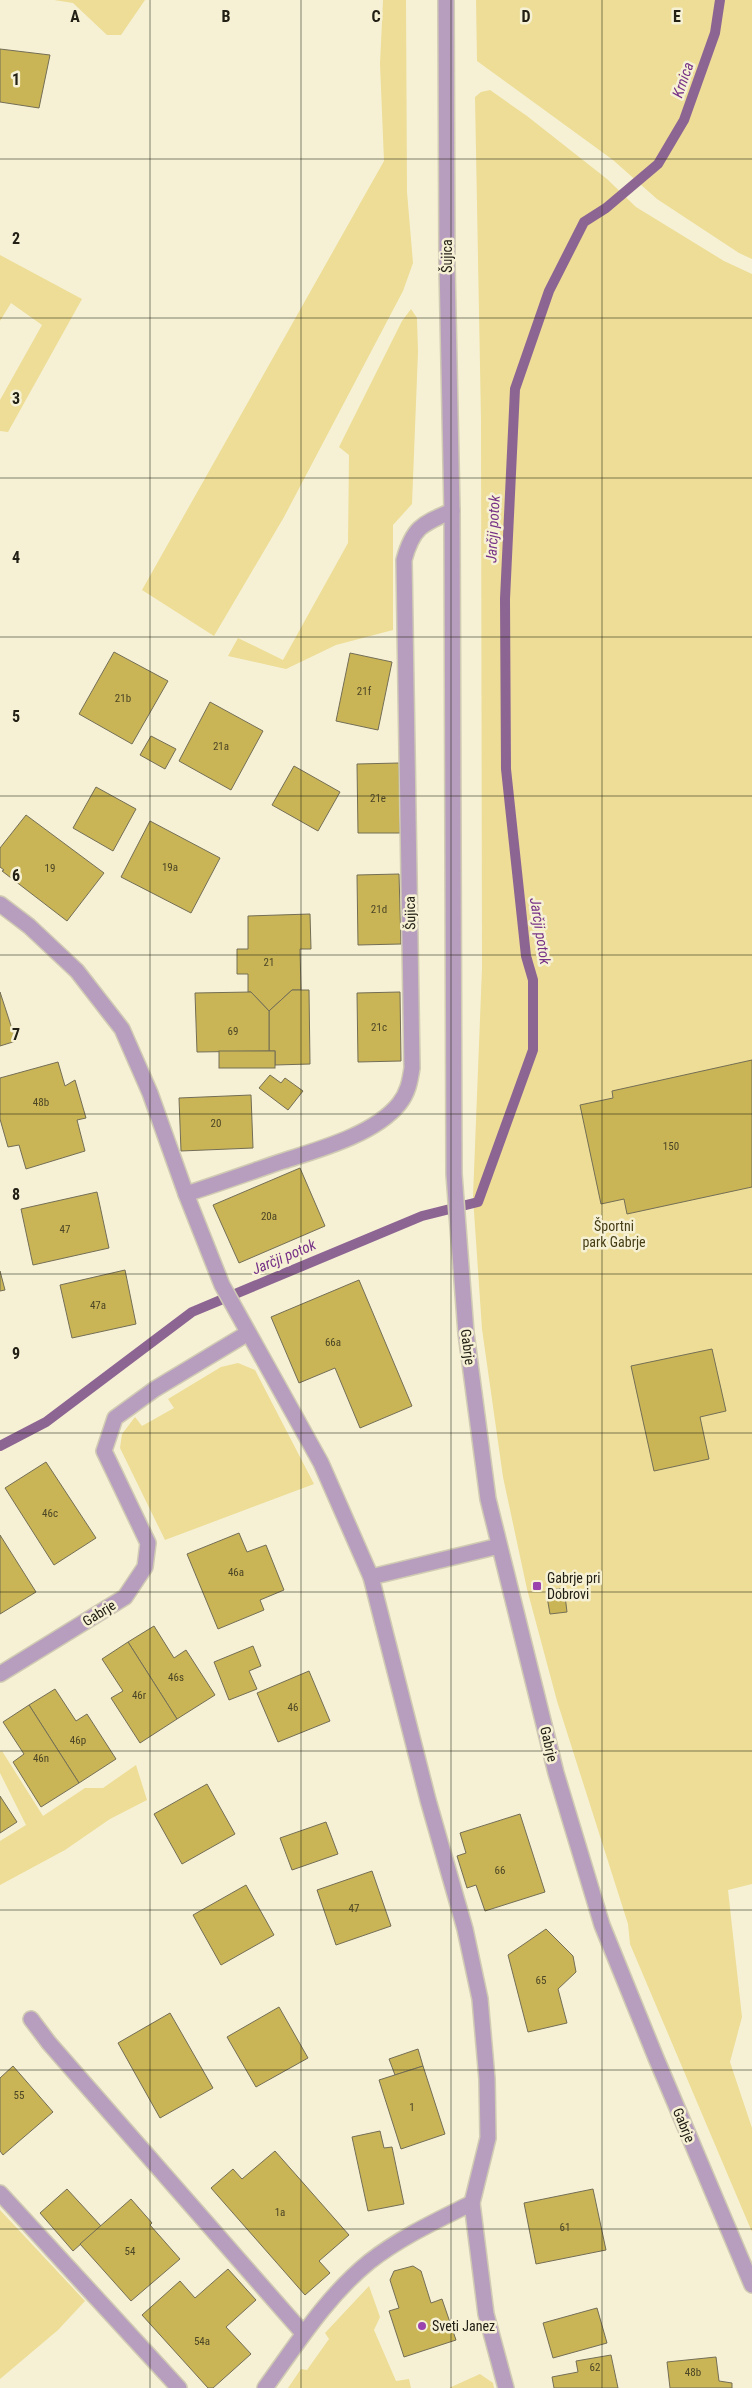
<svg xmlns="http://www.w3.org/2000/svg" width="752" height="2388" font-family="'Roboto Condensed',sans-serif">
<rect width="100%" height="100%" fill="#f6f1d5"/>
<g fill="#eddd96">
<polygon points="54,0 145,0 121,35 107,35 73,3"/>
<polygon points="383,0 406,0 407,192 413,263 403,291 284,517 214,636 142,590 384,161 380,64"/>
<polygon points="476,0 752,0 752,259 739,253 657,199 613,160 477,61"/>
<polygon points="490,90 527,116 607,179 636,207 724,261 752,274 752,1884 728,1890 742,2017 730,2062 752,2128 752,2232 630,1944 628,1924 557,1701 527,1589 503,1477 482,1329 473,1197 482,968 481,420 475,97 481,92"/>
<polygon points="0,255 82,299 8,432 0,431 0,400 42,325 11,303 0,321"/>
<polygon points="411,309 417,318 418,352 412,504 393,525 393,630 336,645 286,669 228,656 238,638 283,660 348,543 349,455 339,447 402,321"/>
<polygon points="238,1363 255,1370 314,1484 165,1540 120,1448 122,1434 135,1417 142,1426 174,1408 168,1399 221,1367"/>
<polygon points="2,1751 43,1816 85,1788 103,1788 136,1765 147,1800 110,1819 65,1850 0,1885 0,1841 26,1825 0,1773 0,1752"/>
<polygon points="0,2210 85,2301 58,2330 0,2379"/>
<polygon points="369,2286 380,2317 374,2330 396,2381 409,2379 411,2388 288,2388 301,2369 307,2370 329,2339 325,2333"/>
<polygon points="480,2374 493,2383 494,2388 449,2388"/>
</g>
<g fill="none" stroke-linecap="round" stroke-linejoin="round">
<polyline stroke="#8d6593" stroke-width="10" points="0,1446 46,1422 192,1312 422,1216 478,1202 533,1050 533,980 526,956 506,769 505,599 515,389 549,291 584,222 606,208 658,164 684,120 715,33 720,0"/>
</g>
<g fill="#c9b555" stroke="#746e56">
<polygon points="0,49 50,55 39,108 0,102"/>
<polygon points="114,652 168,681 132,744 79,714"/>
<polygon points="350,653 392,662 378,730 336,721"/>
<polygon points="210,702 263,731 231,790 179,761"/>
<polygon points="151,736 176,749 165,769 140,755"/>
<polygon points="399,763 400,833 358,833 357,764"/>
<polygon points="294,766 340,792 318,831 272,805"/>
<polygon points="96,787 136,809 113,851 73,828"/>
<polygon points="26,815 104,873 67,921 2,871 4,870 0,867 0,848"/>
<polygon points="150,821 220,858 191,913 121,877"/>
<polygon points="399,874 401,944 358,945 357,875"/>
<polygon points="310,914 311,949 300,949 301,990 292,990 269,1011 251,992 248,992 248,974 237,974 237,949 248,949 248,916"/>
<polygon points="292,990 309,990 310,1064 275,1065 275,1051 269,1051 269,1011"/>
<polygon points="0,992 16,1041 0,1046"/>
<polygon points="251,992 269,1011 269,1051 197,1052 195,993"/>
<polygon points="400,992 401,1061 358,1062 357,993"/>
<rect x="219" y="1051" width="56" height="17"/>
<polygon points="752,1060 752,1187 627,1214 624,1199 601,1204 580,1105 613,1098 612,1091"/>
<polygon points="58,1062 65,1086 75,1080 86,1118 77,1120 85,1151 26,1169 19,1145 8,1147 0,1119 0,1078"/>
<polygon points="270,1075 281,1083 285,1078 303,1091 288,1110 259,1088"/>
<polygon points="251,1095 253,1148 181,1151 179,1098"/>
<polygon points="300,1168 325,1226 239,1263 213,1205"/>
<polygon points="97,1192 109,1248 33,1265 21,1209"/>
<polygon points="125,1270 136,1324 72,1338 60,1285"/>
<polygon points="0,1271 5,1290 0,1291"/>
<polygon points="359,1280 412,1406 360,1428 335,1368 299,1383 271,1317"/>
<polygon points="712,1349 726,1411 700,1417 709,1459 654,1471 631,1366"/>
<polygon points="46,1462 96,1538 54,1565 5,1488"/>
<polygon points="239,1533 247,1552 266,1545 284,1590 260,1600 264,1610 218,1629 187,1554"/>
<polygon points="0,1535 36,1592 0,1614"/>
<polygon points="564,1588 567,1612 550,1614 546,1591"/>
<polygon points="154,1626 174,1658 186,1650 215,1695 177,1719 128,1642"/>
<polygon points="128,1642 177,1719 140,1743 111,1698 123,1691 102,1659"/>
<polygon points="253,1646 261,1666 249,1671 257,1689 229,1700 214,1662"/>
<polygon points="309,1671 330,1721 278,1742 257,1693"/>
<polygon points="55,1689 76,1721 87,1714 116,1759 79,1783 29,1705"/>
<polygon points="29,1705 79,1783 41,1807 13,1762 24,1754 3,1722"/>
<polygon points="207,1784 235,1834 182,1864 154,1814"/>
<polygon points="0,1796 17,1822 0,1833"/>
<polygon points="520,1814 545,1892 485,1911 476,1885 467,1888 457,1856 466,1853 460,1833"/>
<polygon points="326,1822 338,1854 292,1870 280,1838"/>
<polygon points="372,1871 391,1926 336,1945 317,1890"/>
<polygon points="246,1885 274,1935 221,1965 193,1915"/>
<polygon points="546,1929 573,1956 576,1972 558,1989 567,2023 528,2032 508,1955"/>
<polygon points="279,2007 308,2058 256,2087 227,2037"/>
<polygon points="170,2013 213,2088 160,2118 118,2043"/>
<polygon points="418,2049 423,2066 395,2075 389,2059"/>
<polygon points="13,2066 53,2112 3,2155 0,2151 0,2078"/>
<polygon points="423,2066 445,2134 401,2149 379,2080"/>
<polygon points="380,2131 384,2148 392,2147 404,2204 368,2211 352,2137"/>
<polygon points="275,2151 349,2235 319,2261 330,2273 305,2295 211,2188 233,2169 242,2179"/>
<polygon points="67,2189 101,2226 73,2251 40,2213"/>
<polygon points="593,2189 606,2250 536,2264 524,2203"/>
<polygon points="131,2199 152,2223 150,2225 180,2259 131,2301 80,2244"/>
<polygon points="413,2266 421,2271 431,2303 442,2299 456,2340 404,2357 389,2311 399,2308 390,2280 394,2271"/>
<polygon points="228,2269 256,2300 226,2327 251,2354 213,2388 208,2388 142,2315 180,2281 195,2298"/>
<polygon points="597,2308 607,2343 553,2358 543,2323"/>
<polygon points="611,2355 618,2388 554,2388 552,2377 578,2372 576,2361"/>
<polygon points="716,2357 719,2381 732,2383 732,2388 670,2388 667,2362"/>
</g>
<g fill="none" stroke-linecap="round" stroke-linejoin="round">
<g stroke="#d0cbb3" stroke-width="18">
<path id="service" d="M 186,1194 C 217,1184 248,1173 280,1162 C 317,1150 374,1135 399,1104 C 408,1093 410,1081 412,1068 L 404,560 C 413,527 422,524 452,511"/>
</g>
<g stroke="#d0cbb3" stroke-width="18">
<g id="minor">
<polyline points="0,904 29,926 77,971 122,1029 150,1093 186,1194 222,1285 321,1463 371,1577 428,1800 465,1929 480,1999 487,2079 488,2138 472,2203 486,2314 506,2388"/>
<polyline points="371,1577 499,1546"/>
<polyline points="0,1674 125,1597 145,1567 148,1543 104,1451 115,1418 155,1389 248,1333"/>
<polyline points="31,2019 49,2043 303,2333"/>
<polyline points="0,2193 179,2388"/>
<path d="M 265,2388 C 297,2344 326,2297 369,2262 C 401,2237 436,2221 472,2203"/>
</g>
</g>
<g stroke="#d0cbb3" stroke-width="18">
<polyline id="tertiary" points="446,0 447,265 452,511 454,1174 466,1333 488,1499 556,1773 602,1925 656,2058 752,2285"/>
</g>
<use href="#service" stroke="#b89ebe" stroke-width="15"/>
<use href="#minor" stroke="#b89ebe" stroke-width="15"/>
<use href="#tertiary" stroke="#b89ebe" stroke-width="15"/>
</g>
<path fill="none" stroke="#232016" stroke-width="1" stroke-opacity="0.55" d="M 150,0 L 150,2388M 301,0 L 301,2388M 451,0 L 451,2388M 602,0 L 602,2388M 0,159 L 752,159M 0,318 L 752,318M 0,478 L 752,478M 0,637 L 752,637M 0,796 L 752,796M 0,955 L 752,955M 0,1114 L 752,1114M 0,1274 L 752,1274M 0,1433 L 752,1433M 0,1592 L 752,1592M 0,1751 L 752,1751M 0,1910 L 752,1910M 0,2070 L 752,2070M 0,2229 L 752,2229"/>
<g fill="#9a42ae" stroke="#f6f1d5" stroke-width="2">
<rect x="532" y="1581" width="10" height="10" rx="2.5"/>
<circle cx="422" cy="2326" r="5"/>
</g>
<g text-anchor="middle" stroke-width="5" stroke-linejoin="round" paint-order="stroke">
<g font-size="11" fill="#4c4526">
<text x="364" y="695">21f</text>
<text x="123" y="702">21b</text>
<text x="221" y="750">21a</text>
<text x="378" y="802">21e</text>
<text x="170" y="871">19a</text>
<text x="50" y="872">19</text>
<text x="379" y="913">21d</text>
<text x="269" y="966">21</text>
<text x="379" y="1031">21c</text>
<text x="233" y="1035">69</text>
<text x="41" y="1106">48b</text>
<text x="216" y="1127">20</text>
<text x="671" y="1150">150</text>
<text x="269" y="1220">20a</text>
<text x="65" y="1233">47</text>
<text x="98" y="1309">47a</text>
<text x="333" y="1346">66a</text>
<text x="50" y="1517">46c</text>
<text x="236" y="1576">46a</text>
<text x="176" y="1681">46s</text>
<text x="139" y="1699">46r</text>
<text x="293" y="1711">46</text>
<text x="78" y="1744">46p</text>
<text x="41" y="1762">46n</text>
<text x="500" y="1874">66</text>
<text x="354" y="1912">47</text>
<text x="541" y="1984">65</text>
<text x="19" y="2099">55</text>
<text x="412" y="2111">1</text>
<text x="280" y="2216">1a</text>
<text x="565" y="2231">61</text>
<text x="130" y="2255">54</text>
<text x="202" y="2345">54a</text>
<text x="595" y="2371">62</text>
<text x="693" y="2376">48b</text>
</g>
<g font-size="14" fill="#232016" stroke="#f6f1d5">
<text transform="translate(447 256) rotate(-90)" y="5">Šujica</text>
<text transform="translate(410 913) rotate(-91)" y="5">Šujica</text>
<text transform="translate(468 1347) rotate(83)" y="5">Gabrje</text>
<text transform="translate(99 1613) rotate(-32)" y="5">Gabrje</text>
<text transform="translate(549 1744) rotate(77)" y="5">Gabrje</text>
<text transform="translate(684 2125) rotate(67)" y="5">Gabrje</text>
</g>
<g font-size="14" fill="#463d14" stroke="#f6f1d5">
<text x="614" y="1231">Športni<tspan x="614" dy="16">park Gabrje</tspan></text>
</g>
<g font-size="14" fill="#232016" stroke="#f6f1d5" text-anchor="start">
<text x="547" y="1583">Gabrje pri<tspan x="547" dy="16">Dobrovi</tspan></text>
<text x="432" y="2331">Sveti Janez</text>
</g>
<g font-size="15" font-style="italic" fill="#773287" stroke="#f6f1d5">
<text transform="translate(683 80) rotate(-71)" y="5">Krnica</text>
<text transform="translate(493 529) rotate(-87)" y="5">Jarčji potok</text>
<text transform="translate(540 931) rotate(81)" y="5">Jarčji potok</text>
<text transform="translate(284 1257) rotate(-23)" y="5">Jarčji potok</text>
</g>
</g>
<g font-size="16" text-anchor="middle" font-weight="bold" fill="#232016" stroke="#f6f1d5" stroke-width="5" stroke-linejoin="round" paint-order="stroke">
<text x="75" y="22">A</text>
<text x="226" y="22">B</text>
<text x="376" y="22">C</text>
<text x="526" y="22">D</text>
<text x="677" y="22">E</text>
<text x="16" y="85">1</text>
<text x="16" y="244">2</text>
<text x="16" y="404">3</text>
<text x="16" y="563">4</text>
<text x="16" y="722">5</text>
<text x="16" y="881">6</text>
<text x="16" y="1040">7</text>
<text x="16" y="1200">8</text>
<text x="16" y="1359">9</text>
</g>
</svg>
